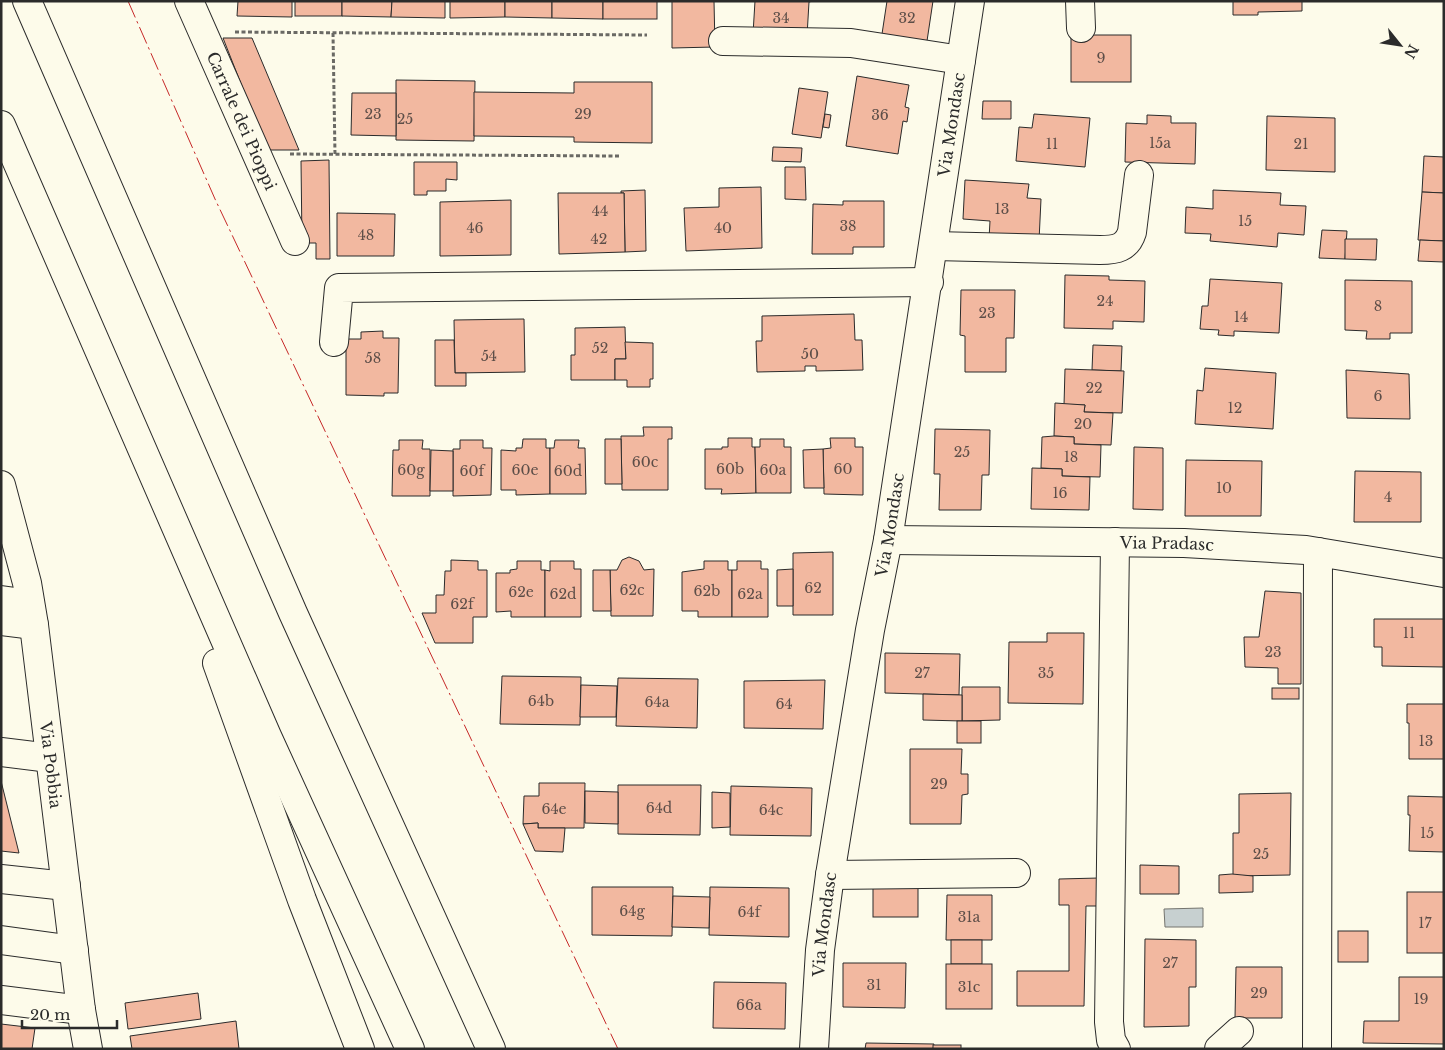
<svg xmlns="http://www.w3.org/2000/svg" width="1445" height="1050" font-family="'Libre Baskerville',serif">
<rect width="100%" height="100%" fill="#fdfbea"/>
<polygon fill="#c7d0d0" stroke="#74746e" points="1203,908 1203,927 1165,927 1164,909"/>
<g fill="#f2b8a0" stroke="#2b2b2b">
<polygon points="238,1 292,1 292,17 237,16"/>
<rect x="295" y="1" width="47" height="15"/>
<polygon points="342,1 392,1 391,17 342,16"/>
<polygon points="392,1 445,1 445,18 391,17"/>
<polygon points="450,1 505,1 505,17 450,18"/>
<polygon points="505,1 552,1 552,18 505,17"/>
<polygon points="552,1 603,1 603,19 552,18"/>
<rect x="603" y="1" width="54" height="18"/>
<polygon points="672,1 714,1 715,47 672,48"/>
<polygon points="755,1 813,1 809,2 807,36 753,34"/>
<polygon points="887,1 933,1 927,41 882,34"/>
<polygon points="1233,1 1302,1 1302,11 1258,12 1258,15 1233,15"/>
<rect x="1071" y="35" width="60" height="47"/>
<polygon points="223,38 252,38 299,150 267,150"/>
<polygon points="857,76 909,85 905,107 909,108 907,122 903,121 898,154 846,146"/>
<polygon points="396,80 475,81 474,141 396,140"/>
<polygon points="574,82 652,82 652,143 574,142 574,137 474,136 474,92 574,93"/>
<polygon points="799,88 828,92 821,138 792,134"/>
<polygon points="352,93 396,93 396,136 351,135"/>
<polygon points="983,101 1011,101 1011,119 982,119"/>
<polygon points="825,114 831,115 829,128 823,127"/>
<polygon points="1034,114 1090,118 1085,167 1016,161 1019,127 1032,128"/>
<polygon points="1147,115 1171,116 1171,123 1196,123 1195,164 1125,162 1126,123 1147,124"/>
<polygon points="1267,116 1335,118 1335,172 1266,170"/>
<polygon points="773,147 802,148 801,162 772,161"/>
<polygon points="1424,156 1444,157 1444,193 1422,192"/>
<polygon points="329,160 330,259 316,259 316,243 302,243 301,161"/>
<polygon points="414,162 457,162 457,180 446,179 446,191 427,191 427,195 414,195"/>
<polygon points="785,167 805,167 806,200 785,199"/>
<polygon points="965,180 1029,184 1027,198 1041,199 1039,241 989,239 990,221 963,219"/>
<polygon points="761,187 762,248 686,251 684,208 719,207 719,188"/>
<polygon points="645,190 646,251 625,252 624,193 621,193 621,191"/>
<polygon points="1213,190 1281,193 1280,205 1306,206 1304,235 1278,233 1277,247 1210,241 1211,234 1185,233 1186,207 1213,209"/>
<polygon points="1422,192 1444,193 1444,241 1418,240"/>
<polygon points="558,193 624,193 625,252 559,254"/>
<polygon points="511,200 511,255 440,256 440,202"/>
<polygon points="843,201 884,201 884,247 853,247 853,254 812,254 813,204 843,205"/>
<polygon points="337,213 395,214 394,256 337,256"/>
<polygon points="1322,230 1347,231 1345,259 1319,258"/>
<polygon points="1345,239 1377,239 1376,260 1345,259"/>
<polygon points="1420,240 1444,241 1444,262 1418,261"/>
<polygon points="1065,275 1109,276 1109,280 1145,281 1144,322 1113,321 1113,329 1064,328"/>
<polygon points="1210,279 1282,283 1279,333 1234,331 1234,336 1218,335 1219,330 1200,329 1202,306 1208,306"/>
<polygon points="1345,280 1412,281 1412,333 1390,333 1390,339 1366,339 1367,331 1345,330"/>
<polygon points="961,290 1015,290 1014,338 1006,338 1006,372 965,372 965,336 960,335"/>
<polygon points="854,314 855,340 862,340 863,370 816,371 816,366 805,366 805,371 757,372 756,341 762,341 762,316"/>
<polygon points="524,319 525,372 455,373 454,320"/>
<polygon points="625,327 626,359 615,359 615,380 571,380 571,355 575,355 575,328"/>
<polygon points="383,331 383,338 399,338 398,393 384,393 384,396 346,395 346,339 361,339 361,332"/>
<polygon points="435,340 454,340 455,373 466,373 466,386 435,386"/>
<polygon points="625,342 653,343 653,379 650,379 650,387 627,387 627,380 615,380 615,359 626,359"/>
<polygon points="1093,345 1122,346 1121,371 1092,370"/>
<polygon points="1205,368 1276,373 1273,429 1195,424 1197,390 1203,391"/>
<polygon points="1065,369 1124,371 1122,413 1084,412 1085,405 1064,405"/>
<polygon points="1346,370 1409,374 1410,419 1347,418"/>
<polygon points="1055,403 1085,405 1084,412 1113,413 1111,445 1074,444 1074,437 1054,436"/>
<polygon points="643,427 672,427 672,439 668,439 668,490 622,490 621,436 644,436"/>
<polygon points="935,429 990,430 989,475 982,475 981,510 939,510 940,474 934,474"/>
<polygon points="1054,436 1074,437 1074,444 1101,445 1100,477 1062,476 1062,469 1041,468 1042,437"/>
<polygon points="728,438 752,438 752,447 755,447 756,493 721,494 722,489 705,489 705,449 722,449 722,447 728,447"/>
<polygon points="830,438 855,438 855,447 863,447 863,495 824,494 823,449 831,448"/>
<polygon points="523,439 546,439 546,448 550,448 550,494 516,495 516,490 501,490 501,450 516,451 516,448 522,448"/>
<polygon points="605,439 621,439 622,484 605,484"/>
<polygon points="760,439 784,439 784,447 791,447 791,493 756,493 755,447 760,447"/>
<polygon points="399,440 423,440 422,449 430,449 430,496 392,496 393,450 399,450"/>
<polygon points="460,440 483,440 483,448 492,448 491,495 453,496 453,449 460,449"/>
<polygon points="555,440 579,440 578,448 585,448 586,494 550,494 550,448 554,448"/>
<polygon points="1134,447 1163,448 1163,510 1133,509"/>
<polygon points="823,449 824,488 804,488 803,450"/>
<polygon points="431,450 453,451 453,491 430,491"/>
<polygon points="1186,460 1262,461 1261,516 1185,516"/>
<polygon points="1032,468 1062,469 1062,476 1090,477 1089,510 1031,509"/>
<polygon points="1355,471 1421,472 1421,522 1354,522"/>
<polygon points="833,552 833,615 793,615 793,553"/>
<polygon points="629,557 639,561 644,570 654,569 653,616 611,616 610,570 617,570 622,560"/>
<polygon points="451,560 478,561 478,570 487,570 487,617 473,617 473,643 435,643 422,613 436,613 436,595 444,595 445,571 451,571"/>
<polygon points="517,561 541,561 541,570 545,570 545,617 511,617 511,611 496,612 496,573 510,573 510,570 517,569"/>
<polygon points="550,561 574,561 574,569 581,569 581,617 545,617 545,570 550,571"/>
<polygon points="704,561 728,561 728,570 732,570 732,617 698,617 698,611 682,611 682,572 704,569"/>
<polygon points="737,561 761,561 761,569 768,569 768,617 732,617 732,570 737,570"/>
<polygon points="793,569 793,606 777,606 777,570"/>
<polygon points="593,570 610,570 611,611 593,611"/>
<polygon points="1265,591 1301,593 1301,684 1278,684 1278,668 1245,667 1244,637 1259,637"/>
<polygon points="1374,619 1444,619 1444,667 1382,666 1382,647 1374,647"/>
<polygon points="1047,633 1084,633 1083,704 1008,703 1009,642 1047,642"/>
<polygon points="885,653 960,654 959,695 885,693"/>
<polygon points="502,676 581,677 580,725 500,724"/>
<polygon points="618,678 698,679 697,728 616,726"/>
<polygon points="825,680 823,729 744,728 744,681"/>
<polygon points="581,685 617,686 616,717 580,717"/>
<polygon points="962,687 1000,687 1000,720 962,721"/>
<rect x="1272" y="688" width="27" height="11"/>
<polygon points="923,694 962,695 962,721 923,720"/>
<polygon points="1407,704 1444,704 1444,759 1409,759 1409,723 1407,723"/>
<rect x="957" y="721" width="24" height="22"/>
<polygon points="910,749 962,749 961,774 968,774 968,794 962,795 961,824 910,824"/>
<polygon points="1,781 19,853 1,851"/>
<polygon points="539,783 585,783 584,828 538,828 538,823 523,824 524,796 539,796"/>
<polygon points="618,785 701,785 700,835 618,834"/>
<polygon points="731,786 812,788 811,836 730,835"/>
<polygon points="585,791 618,792 618,824 585,823"/>
<polygon points="712,792 730,793 730,827 712,828"/>
<polygon points="1291,793 1290,875 1233,876 1233,833 1239,833 1239,794"/>
<polygon points="1408,796 1444,797 1444,852 1409,851 1410,815 1408,815"/>
<polygon points="538,823 538,828 565,828 563,852 535,851 523,824"/>
<polygon points="1140,865 1179,866 1179,894 1140,894"/>
<polygon points="1232,874 1253,876 1253,892 1219,893 1219,875"/>
<polygon points="1099,878 1099,906 1086,906 1084,1006 1017,1006 1017,971 1069,971 1069,905 1059,905 1059,879"/>
<polygon points="592,887 673,887 672,936 592,935"/>
<polygon points="710,887 789,888 789,937 709,935"/>
<rect x="873" y="888" width="45" height="29"/>
<rect x="1407" y="892" width="37" height="61"/>
<polygon points="947,895 992,895 992,940 946,940"/>
<polygon points="673,896 710,897 709,928 672,927"/>
<rect x="1338" y="931" width="30" height="31"/>
<polygon points="1145,939 1196,940 1196,987 1189,987 1189,1026 1144,1027"/>
<rect x="951" y="940" width="31" height="24"/>
<polygon points="843,963 906,963 905,1008 843,1007"/>
<rect x="946" y="964" width="46" height="45"/>
<polygon points="1236,967 1282,967 1282,1018 1235,1018"/>
<polygon points="1399,977 1444,977 1444,1044 1363,1043 1364,1021 1399,1021"/>
<polygon points="714,982 786,983 785,1029 713,1028"/>
<polygon points="198,993 201,1019 128,1029 125,1003"/>
<polygon points="236,1021 239,1049 132,1049 130,1036"/>
<polygon points="1,1024 35,1028 32,1049 1,1049"/>
<polygon points="866,1043 934,1044 933,1049 865,1049"/>
<rect x="933" y="1045" width="28" height="4"/>
</g>
<g fill="none" stroke-linecap="round" stroke-linejoin="round">
<g stroke="#2b2b2b" stroke-width="30">
<g id="minor">
<path id="s1" d="M 189,1 L 295,241"/>
<polyline points="1080,1 1081,28"/>
<polyline points="723,41 851,43 961,60"/>
<path d="M 934,246 L 1100,250 C 1116,250 1127,248 1132,232 L 1139,175"/>
<polyline points="334,342 339,288 929,282"/>
<path id="s2" d="M 1,485 L 27,583 L 34,625 L 81,1010 L 88,1049"/>
<path id="s3" d="M 888,540 L 1184,543 L 1306,550 L 1444,573"/>
<polyline points="1115,542 1109,1022 1111,1040 1116,1049"/>
<polyline points="1,600 30,604"/>
<polyline points="1,621 34,625"/>
<polyline points="1,752 50,758"/>
<polyline points="830,875 1016,873"/>
<polyline points="1,879 66,886"/>
<polyline points="1,940 74,950"/>
<polyline points="1,1000 81,1010"/>
<path id="s4" d="M 814,1049 L 820,950 L 830,875 L 870,630 L 888,540 L 970,1"/>
<polyline points="1219,1049 1239,1031"/>
<polyline points="1317,1049 1318,552"/>
</g>
</g>
<g stroke="#2b2b2b" stroke-width="30">
<g id="highway">
<polyline points="27,1 293,613 491,1049"/>
<polyline points="1,125 267,736 410,1049"/>
<polyline points="217,663 302,900 360,1049"/>
</g>
</g>
<g stroke="#6a6964" stroke-width="3" stroke-dasharray="4 2.5" stroke-linecap="butt">
<polyline points="235,32 647,35"/>
<polyline points="333,33 335,155"/>
<polyline points="290,154 619,156"/>
</g>
<use href="#minor" stroke="#fdfbea" stroke-width="28"/>
<use href="#highway" stroke="#fdfbea" stroke-width="28"/>
<polyline stroke="#c62828" stroke-width="1" stroke-dasharray="18 4 2.5 4" stroke-linecap="butt" points="128,1 215,199 618,1049"/>
</g>
<g text-anchor="middle" stroke-width="4" stroke-linejoin="round" paint-order="stroke">
<g font-size="14" fill="#5d4e48">
<text x="781" y="23">34</text>
<text x="907" y="23">32</text>
<text x="1101" y="63">9</text>
<text x="373" y="119">23</text>
<text x="583" y="119">29</text>
<text x="880" y="120">36</text>
<text x="405" y="124">25</text>
<text x="1160" y="148">15a</text>
<text x="1052" y="149">11</text>
<text x="1301" y="149">21</text>
<text x="1002" y="214">13</text>
<text x="600" y="216">44</text>
<text x="1245" y="226">15</text>
<text x="848" y="231">38</text>
<text x="475" y="233">46</text>
<text x="723" y="233">40</text>
<text x="366" y="240">48</text>
<text x="599" y="244">42</text>
<text x="1105" y="306">24</text>
<text x="1378" y="311">8</text>
<text x="987" y="318">23</text>
<text x="1241" y="322">14</text>
<text x="600" y="353">52</text>
<text x="810" y="359">50</text>
<text x="489" y="361">54</text>
<text x="373" y="363">58</text>
<text x="1094" y="393">22</text>
<text x="1378" y="401">6</text>
<text x="1235" y="413">12</text>
<text x="1083" y="429">20</text>
<text x="962" y="457">25</text>
<text x="1071" y="462">18</text>
<text x="645" y="467">60c</text>
<text x="730" y="474">60b</text>
<text x="843" y="474">60</text>
<text x="411" y="475">60g</text>
<text x="525" y="475">60e</text>
<text x="773" y="475">60a</text>
<text x="472" y="476">60f</text>
<text x="568" y="476">60d</text>
<text x="1224" y="493">10</text>
<text x="1060" y="498">16</text>
<text x="1388" y="502">4</text>
<text x="813" y="593">62</text>
<text x="632" y="595">62c</text>
<text x="707" y="596">62b</text>
<text x="521" y="597">62e</text>
<text x="563" y="599">62d</text>
<text x="750" y="599">62a</text>
<text x="462" y="609">62f</text>
<text x="1409" y="638">11</text>
<text x="1273" y="657">23</text>
<text x="922" y="678">27</text>
<text x="1046" y="678">35</text>
<text x="541" y="706">64b</text>
<text x="657" y="707">64a</text>
<text x="784" y="709">64</text>
<text x="1426" y="746">13</text>
<text x="939" y="789">29</text>
<text x="659" y="813">64d</text>
<text x="554" y="814">64e</text>
<text x="771" y="815">64c</text>
<text x="1427" y="838">15</text>
<text x="1261" y="859">25</text>
<text x="632" y="916">64g</text>
<text x="749" y="917">64f</text>
<text x="969" y="922">31a</text>
<text x="1425" y="928">17</text>
<text x="1170" y="968">27</text>
<text x="874" y="990">31</text>
<text x="969" y="992">31c</text>
<text x="1259" y="998">29</text>
<text x="1421" y="1004">19</text>
<text x="749" y="1010">66a</text>
</g>
<g font-size="16" fill="#2b2b2b" stroke="#fdfbea">
<text dy="6" stroke="none"><textPath href="#s1" startOffset="131">Carrale dei Pioppi</textPath></text>
<text dy="6" stroke="none"><textPath href="#s4" startOffset="935">Via Mondasc</textPath></text>
<text dy="6" stroke="none"><textPath href="#s4" startOffset="530">Via Mondasc</textPath></text>
<text dy="6" stroke="none"><textPath href="#s3" startOffset="279">Via Pradasc</textPath></text>
<text dy="6" stroke="none"><textPath href="#s2" startOffset="285">Via Pobbia</textPath></text>
<text dy="6" stroke="none"><textPath href="#s4" startOffset="125">Via Mondasc</textPath></text>
</g>
</g>
<rect width="1445" height="1050" fill="none" stroke="#2b2b2b" stroke-width="5"/>
<g transform="translate(1400 45) rotate(120)" stroke="#fdfbea" stroke-width="4" paint-order="stroke">
<path d="M0-4L9 19L0 12L-9 19Z" fill="#2b2b2b"/>
<text y="-8" font-size="14" font-weight="bold" text-anchor="middle" fill="#2b2b2b">N</text>
</g>
<path d="M22 1020v8h95v-8" fill="none" stroke="#2b2b2b" stroke-width="2.5"/>
<text x="30" y="1020" font-size="15" fill="#2b2b2b" stroke="#fdfbea" stroke-width="4" paint-order="stroke">20 m</text>
</svg>
